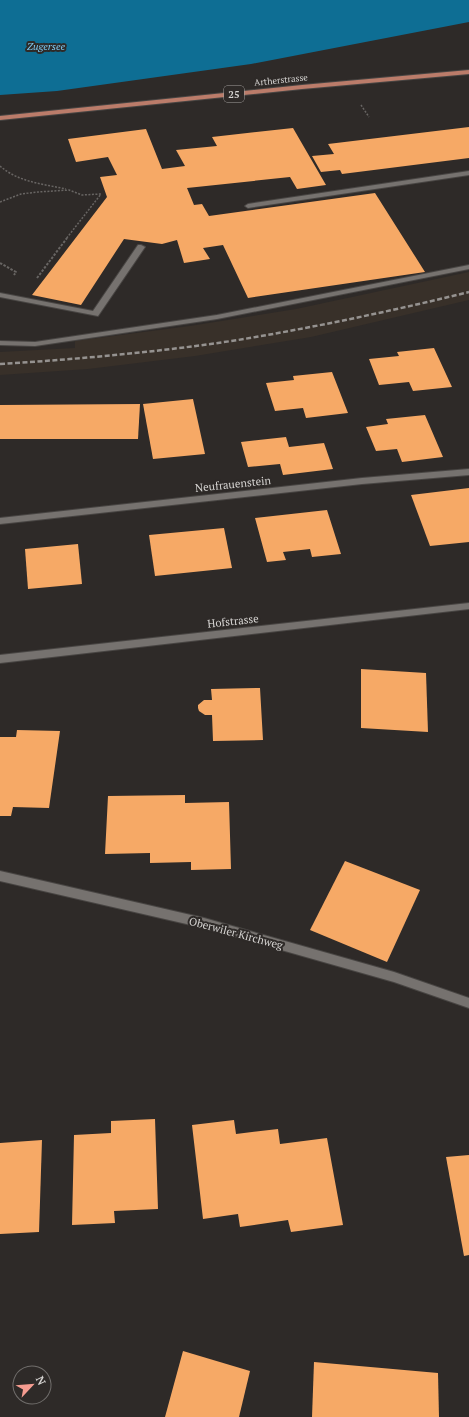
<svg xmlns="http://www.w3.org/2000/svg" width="469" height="1417" font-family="'PT Serif',serif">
<rect width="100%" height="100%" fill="#2e2a28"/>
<polygon fill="#383029" points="469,272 469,300 311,337 195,356 88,369 0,375 0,352 75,348 75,341 190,326 296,309"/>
<polygon fill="#0e6e94" points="0,0 469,0 469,22 251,64 57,91 0,95"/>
<g fill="#f6a966">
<polygon points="469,127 469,158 342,174 340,170 321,172 312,156 334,154 328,144"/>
<polygon points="293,128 326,185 297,189 290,177 187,188 194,205 202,204 209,216 375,193 425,272 248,298 223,245 203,248 210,259 184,263 177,240 162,244 124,239 81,305 32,295 107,197 100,177 117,175 108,157 76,162 68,139 146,129 162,169 185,166 176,150 217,146 212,137"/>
<polygon points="434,348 452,387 413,391 409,382 379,385 369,359 399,356 397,352"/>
<polygon points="332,372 348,413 306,418 303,408 275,411 266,383 294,380 293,376"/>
<polygon points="193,399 205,454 153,459 143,404"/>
<polygon points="140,404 138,439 0,439 0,405"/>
<polygon points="425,415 443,457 402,462 397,449 376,451 366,427 388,424 386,419"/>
<polygon points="286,437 289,447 324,443 333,469 283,475 280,464 248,467 241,442"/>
<polygon points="469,488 469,542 430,546 411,495"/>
<polygon points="327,510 341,554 312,557 310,549 283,552 286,560 267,562 255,518"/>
<polygon points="224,528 232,568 155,576 149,535"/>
<polygon points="78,544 82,584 28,589 25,549"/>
<polygon points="361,669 426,673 428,732 361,728"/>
<polygon points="260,688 263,740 213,741 212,715 205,715 199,711 198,708 198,705 204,700 212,700 211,689"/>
<polygon points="17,730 60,731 49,808 13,807 11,816 0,816 0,737 16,737"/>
<polygon points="185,795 185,803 229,802 231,869 191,870 191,862 150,863 150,853 105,854 108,796"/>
<polygon points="345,861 420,890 387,962 310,930"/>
<polygon points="155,1119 158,1209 114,1211 115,1223 72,1225 74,1135 111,1133 111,1121"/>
<polygon points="234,1120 236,1134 278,1129 280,1144 327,1138 343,1225 291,1232 288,1220 240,1227 238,1214 203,1219 192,1125"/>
<polygon points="42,1140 39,1232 0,1234 0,1143"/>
<polygon points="469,1155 469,1255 464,1256 446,1157"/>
<polygon points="183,1351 250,1371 239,1417 165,1417"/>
<polygon points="314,1362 438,1373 439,1417 312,1417"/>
</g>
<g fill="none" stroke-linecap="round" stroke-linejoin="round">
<g stroke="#484543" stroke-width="2">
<g id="minor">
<polygon points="469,171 469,175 248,208 245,206 248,204"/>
<polygon points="138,245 141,245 145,247 98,316 0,297 0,293 93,311"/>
<polygon points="469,265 469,269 217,319 35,346 0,345 0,341 35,342 217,315"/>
<polygon points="469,469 469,475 362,484 0,524 0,518 362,478"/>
<polygon points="469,603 469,609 0,663 0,655"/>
<polygon points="0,871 204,918 394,972 469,998 469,1008 394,982 204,928 0,881"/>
</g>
</g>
<g stroke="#484543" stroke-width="2">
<polygon id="major" points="469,70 469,74 302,89 0,120 0,116 302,85"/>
</g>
<g stroke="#686563" stroke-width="1.5" stroke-dasharray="2 1.5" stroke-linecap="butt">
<polyline points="361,105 369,117"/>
<path d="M 0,166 C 18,182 43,184 66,189"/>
<polyline points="0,202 21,194 38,192 69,190 82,195 101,194 66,239"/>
</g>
<g stroke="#686563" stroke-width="2" stroke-dasharray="2.5 1.5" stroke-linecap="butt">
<polyline points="0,263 16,272 14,275"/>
<polyline points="37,278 67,238"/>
</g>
<use href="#minor" fill="#76726f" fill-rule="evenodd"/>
<use href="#major" fill="#bb7c6a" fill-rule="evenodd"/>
<path stroke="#959290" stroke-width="2.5" stroke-dasharray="5 2.5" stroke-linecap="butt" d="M 0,364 C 80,359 159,352 238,340 C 316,327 392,311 469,292"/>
</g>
<g text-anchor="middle" stroke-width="4" stroke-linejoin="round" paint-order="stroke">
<g font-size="9" fill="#d6d4d2" stroke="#2e2a28">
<text transform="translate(281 80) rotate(-6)" y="3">Artherstrasse</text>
</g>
<g font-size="10" font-style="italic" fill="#7fcaf1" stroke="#2e2a28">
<text x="46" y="50">Zugersee</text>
</g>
<rect fill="#2e2a28" stroke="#a4a19f" stroke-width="1" x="224" y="86" width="20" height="16" rx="3"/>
<g font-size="10" font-weight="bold" fill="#d6d4d2">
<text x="234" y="98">25</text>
</g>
<g font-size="11" fill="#d6d4d2" stroke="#2e2a28">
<text transform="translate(233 484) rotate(-6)" y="4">Neufrauenstein</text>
<text transform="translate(233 621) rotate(-6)" y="4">Hofstrasse</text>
<text transform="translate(236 933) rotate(15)" y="4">Oberwiler Kirchweg</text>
</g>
</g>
<g transform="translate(32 1385) rotate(64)"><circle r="19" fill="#2e2a28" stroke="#716e6c"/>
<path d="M0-3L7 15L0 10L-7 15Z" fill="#f59c90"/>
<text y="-6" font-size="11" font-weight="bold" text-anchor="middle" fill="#d6d4d2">N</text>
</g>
</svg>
